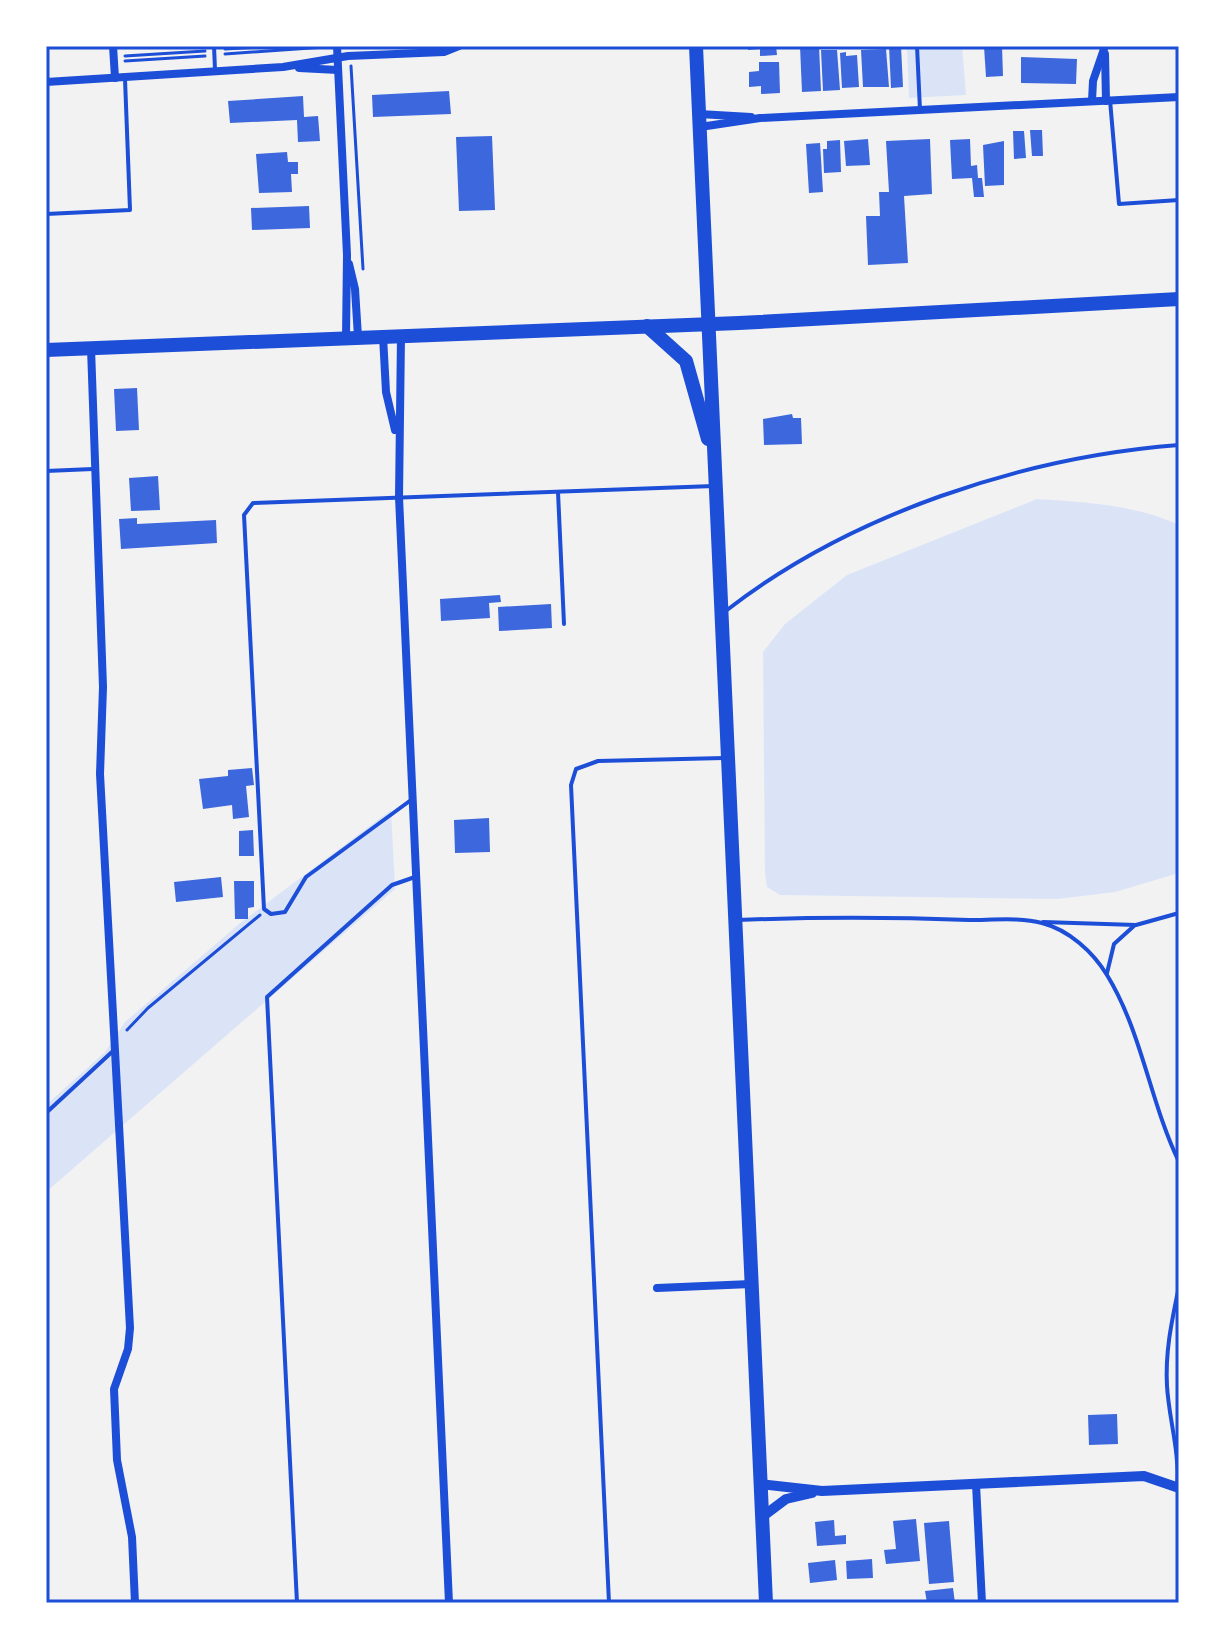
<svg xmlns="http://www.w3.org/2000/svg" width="1225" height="1649" font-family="Karla,sans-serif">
<rect width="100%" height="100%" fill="#f2f2f2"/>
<g fill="#dbe4f7">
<polygon points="907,46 962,46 966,95 909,98"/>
<path d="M 1037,499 C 1084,502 1136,505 1179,525 L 1179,873 L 1115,892 L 1057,899 L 780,895 L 767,887 L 765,873 L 763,652 L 785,624 L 847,575 Z"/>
<polygon points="391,810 395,889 46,1192 46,1105 105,1052 125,1022 239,924"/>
</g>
<g fill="#3d67dc">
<polygon points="748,46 776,46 777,55 760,56 760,49 748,50"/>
<polygon points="800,46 819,46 821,91 802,92"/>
<polygon points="889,46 901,46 903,87 891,88"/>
<polygon points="984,46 1002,46 1003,76 986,77"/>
<polygon points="886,49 889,87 863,87 861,50"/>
<polygon points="821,50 837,50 840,90 823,91"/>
<polygon points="846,52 846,56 857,55 859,87 842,88 840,53"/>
<polygon points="1021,57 1077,59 1076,84 1021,83"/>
<polygon points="759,62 779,62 780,93 761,94 761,86 749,87 749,72 759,71"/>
<polygon points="449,91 451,114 373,117 372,95"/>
<polygon points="303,96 304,117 318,116 320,141 298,142 297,120 230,123 228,101"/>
<polygon points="1030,130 1042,130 1043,156 1032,156"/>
<polygon points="1013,131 1024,131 1026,158 1014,159"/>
<polygon points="492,136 495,210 459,211 456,137"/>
<polygon points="868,139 870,165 846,166 844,141"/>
<polygon points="930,139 932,194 904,196 908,263 868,265 866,216 880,216 879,192 889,192 886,141"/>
<polygon points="970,139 971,166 977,165 978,178 982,178 984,197 974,197 972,178 952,179 950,140"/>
<polygon points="840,140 841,172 824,173 823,149 827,149 827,141"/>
<polygon points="1004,141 1004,185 985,186 983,145"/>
<polygon points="820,143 823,192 809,193 806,144"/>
<polygon points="287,152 288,162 298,162 298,174 291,174 292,192 259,193 256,154"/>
<polygon points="309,206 310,228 252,230 251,208"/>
<polygon points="137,388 139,430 116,431 114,389"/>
<polygon points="792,414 793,418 801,418 802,444 764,445 763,419"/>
<polygon points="158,476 160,510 131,511 129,478"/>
<polygon points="137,518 137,524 216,520 217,543 121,549 119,519"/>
<polygon points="500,595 501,602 489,603 490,618 441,621 440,599"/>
<polygon points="551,604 552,628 499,631 498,607"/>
<polygon points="252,768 254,785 246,786 249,817 233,819 232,805 203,809 199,779 228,776 228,770"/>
<polygon points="489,818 490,852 455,853 454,820"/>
<polygon points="253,830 254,856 239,856 239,831"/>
<polygon points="221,877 223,897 176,902 174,882"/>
<polygon points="234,881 254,881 254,907 248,908 248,919 235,919"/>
<polygon points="1117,1414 1118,1444 1089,1445 1088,1415"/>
<polygon points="916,1519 920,1561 886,1564 884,1550 896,1549 893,1521"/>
<polygon points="834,1520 835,1536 846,1535 846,1544 817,1546 815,1522"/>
<polygon points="949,1521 954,1582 929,1584 924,1523"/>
<polygon points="872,1559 873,1578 847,1579 846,1561"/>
<polygon points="835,1560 837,1580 810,1583 808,1563"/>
<polygon points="953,1588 955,1603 927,1603 925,1591"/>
</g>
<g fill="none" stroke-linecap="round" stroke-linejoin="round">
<g stroke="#1d4ed8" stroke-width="3">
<polyline points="225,49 279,46"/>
<polyline points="225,54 325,47"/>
<polyline points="125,56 205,51"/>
<polyline points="125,61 205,56"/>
<polyline points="351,66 363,269"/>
<polyline points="127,1030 148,1008 260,915"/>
</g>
<g stroke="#1d4ed8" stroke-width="4">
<polyline points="214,46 215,70"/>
<polyline points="917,46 920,110"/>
<polyline points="1110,100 1119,204 1179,200"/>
<polyline points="46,214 130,210 125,79"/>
<polyline points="46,471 93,469"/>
<polyline points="558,492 564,624"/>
<path d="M 727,610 C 851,514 1023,457 1179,445"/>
<polyline points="411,800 306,877 285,912 271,914 264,909 244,515 253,503 714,486"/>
<path d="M 737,920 C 815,917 891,917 969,920 C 992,920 1020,917 1042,923 C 1069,930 1093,952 1107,975 C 1142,1032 1150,1102 1179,1162"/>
<polyline points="1043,922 1136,925 1179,913"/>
<polyline points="1107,973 1114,944 1135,925"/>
<polyline points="46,1113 113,1051"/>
<path d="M 1177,1486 C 1180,1452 1169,1420 1167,1386 C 1165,1351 1172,1320 1179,1286"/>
<polyline points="297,1603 267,997 392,885 415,877"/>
<polyline points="609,1603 571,785 576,769 598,761 724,758"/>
</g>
<g stroke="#1d4ed8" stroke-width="8">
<polyline points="113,46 115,78"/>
<polyline points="337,46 347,255 346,338"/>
<polyline points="1105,54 1106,101"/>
<polyline points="299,68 338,70"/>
<polyline points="46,82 283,67 348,56 444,52 459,46"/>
<polyline points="1092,101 1093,81 1105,46"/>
<polyline points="699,114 751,117"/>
<polyline points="700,127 760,118 1179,97"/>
<polyline points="349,264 355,289 358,337"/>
<polyline points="383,336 386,392 395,430"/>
<polyline points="401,336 399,497 449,1603"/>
<polyline points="91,348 103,687 100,774 130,1328 128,1349 114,1389 117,1460 132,1537 135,1603"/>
<polyline points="657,1288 751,1284"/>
<polyline points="976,1484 982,1603"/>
</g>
<g stroke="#1d4ed8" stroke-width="10">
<polyline points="760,1484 822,1491 1144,1476 1179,1488"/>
<polyline points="762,1517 786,1499 812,1493"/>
</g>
<g stroke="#1d4ed8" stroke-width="14">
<polyline points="696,46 766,1603"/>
<polyline points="647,326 686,361 708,439"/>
<polyline points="46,350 739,323 1179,299"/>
</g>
</g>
<rect width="1225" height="1649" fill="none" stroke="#ffffff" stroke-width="96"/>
<rect x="48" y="48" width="1129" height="1553" fill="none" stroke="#1d4ed8" stroke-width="3"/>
</svg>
